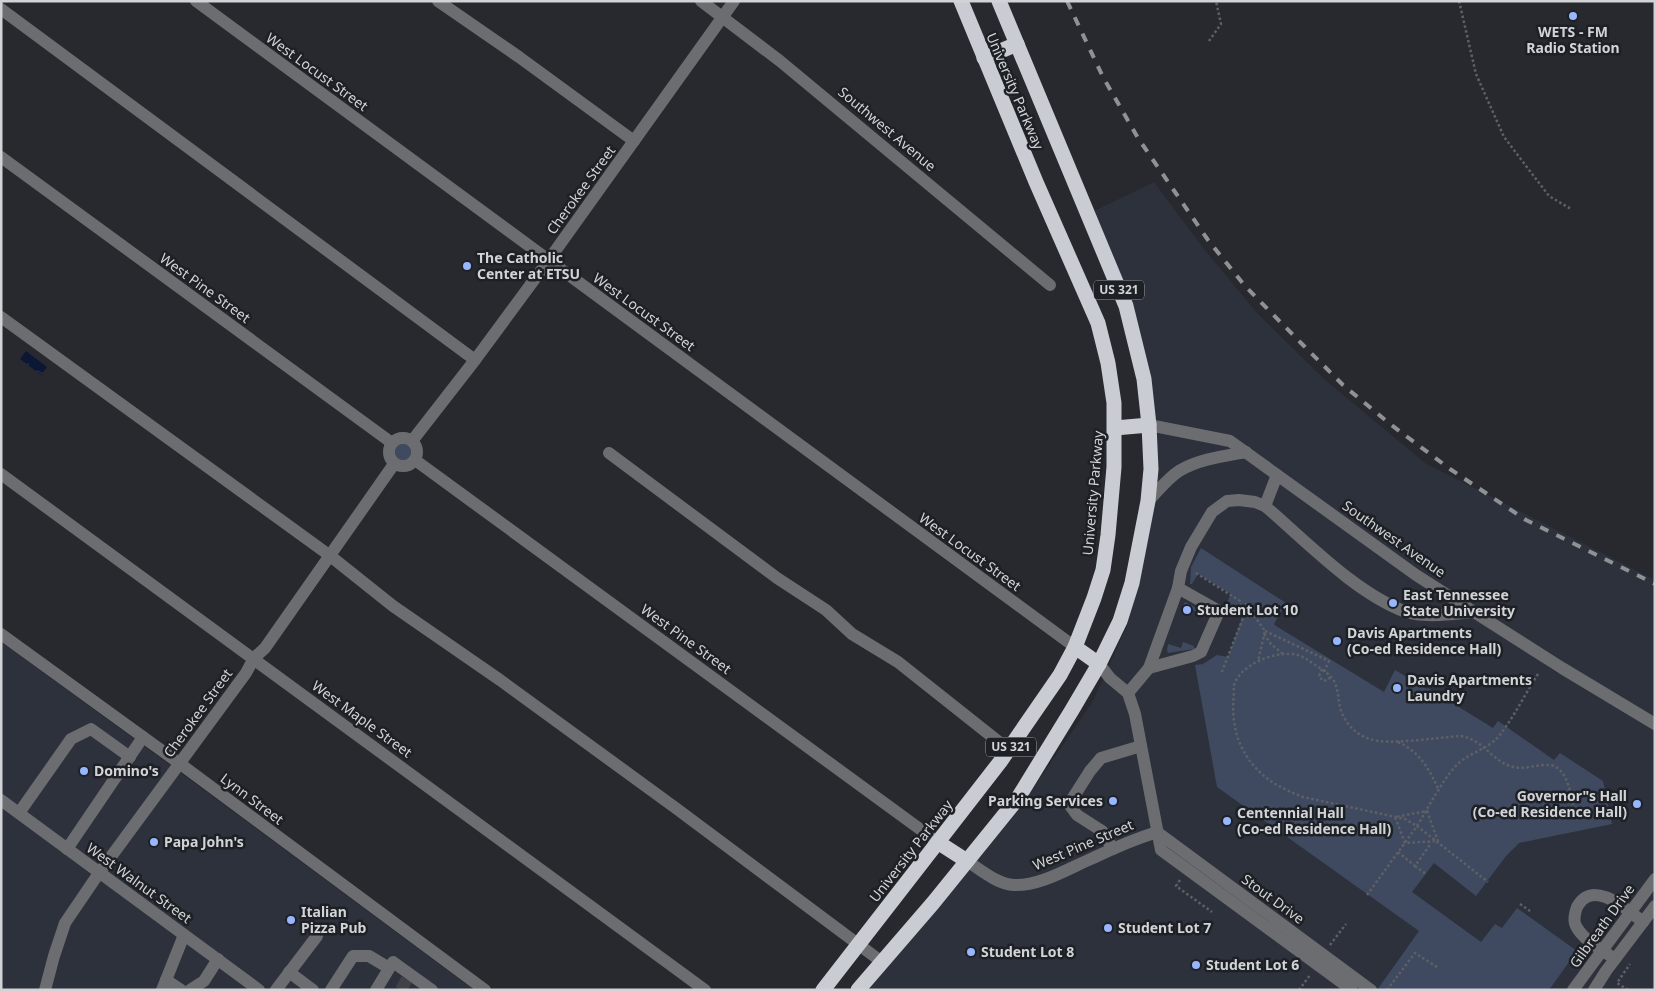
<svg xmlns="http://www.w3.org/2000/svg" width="1656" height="991" font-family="'Noto Sans',sans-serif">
<defs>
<pattern id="water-ripples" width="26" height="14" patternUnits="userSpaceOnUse" patternTransform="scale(1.25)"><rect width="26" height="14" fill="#0b1735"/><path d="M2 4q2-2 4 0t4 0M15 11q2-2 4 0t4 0" fill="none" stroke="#2e3852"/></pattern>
</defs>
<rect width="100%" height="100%" fill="#27292e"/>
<g fill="#2c313c">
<polygon points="1154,182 1204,249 1257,313 1324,379 1425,463 1655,580 1655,990 869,990 928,917 1015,815 1093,701 1127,626 1148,501 1144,379 1088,214"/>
<polygon points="1,642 189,779 474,990 1,990"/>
</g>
<g fill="#3f4a61">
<circle cx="403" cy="452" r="8"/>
<polygon points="1201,548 1286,603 1274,624 1276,626 1384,692 1395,670 1427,689 1428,688 1493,728 1498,721 1554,760 1560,753 1603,781 1612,824 1519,843 1506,856 1476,896 1434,863 1412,892 1481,942 1495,924 1502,928 1517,908 1577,951 1549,990 1377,990 1419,931 1217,787 1195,665 1203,664 1217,655 1228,657 1242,618 1227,610 1226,604 1231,594 1198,574 1192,584 1190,584 1191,567"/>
<polygon points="1185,602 1206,613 1207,616 1183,606"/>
<polygon points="1183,642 1194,646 1194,649 1168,653 1167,650 1168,644 1181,648"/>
</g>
<polygon fill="url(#water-ripples)" points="26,351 47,367 41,375 20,359"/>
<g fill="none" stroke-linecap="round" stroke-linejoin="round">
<polyline stroke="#404247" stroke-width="12" stroke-dasharray="12 6" stroke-linecap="butt" points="401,990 407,979"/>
<g stroke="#5e6065" stroke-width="2.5" stroke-dasharray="2.5 2.5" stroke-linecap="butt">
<polyline points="1459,1 1476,74 1504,137 1549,196 1571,209"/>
<polyline points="1209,41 1221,24 1216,1"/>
<polyline points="1196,573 1240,601 1243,618 1221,674"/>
<polyline points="1241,607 1246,604 1265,631 1258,661"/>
<polyline points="1265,631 1329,661 1324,672"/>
<polyline points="1264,634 1271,644 1283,654"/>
<polyline points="1322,669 1319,676 1323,681 1328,680 1330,677"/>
<path d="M 1538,674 C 1525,694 1514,717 1499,736 C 1489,748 1472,752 1460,762 C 1444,776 1429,807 1417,826 L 1405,819 L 1303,797 C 1285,790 1268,782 1255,767 C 1236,746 1231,721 1234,693 C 1234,689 1233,686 1235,682 C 1244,664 1271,653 1290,654 C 1300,654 1306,659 1314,664 C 1321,669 1330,674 1334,681 C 1339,691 1338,701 1341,711 C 1346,724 1356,735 1370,739 C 1388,746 1438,737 1460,736 C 1483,739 1490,759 1510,766 C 1523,771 1535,764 1549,765 C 1566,766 1571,792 1573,806"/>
<path d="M 1398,742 C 1420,752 1430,770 1439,791"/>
<polygon points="1427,811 1438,841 1405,843 1395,817"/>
<polyline points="1398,852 1415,866 1429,846 1430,842"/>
<polyline points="1415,866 1426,874"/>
<polyline points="1180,880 1176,886 1212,912"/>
<polyline points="1367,895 1417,826 1488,882"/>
<polyline points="1520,904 1530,911"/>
<polyline points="1330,945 1346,924"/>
<polyline points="1299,990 1310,975"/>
<polyline points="1387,990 1415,953 1437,967"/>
<polyline points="1628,990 1617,983 1630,964"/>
</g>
<g stroke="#6c6d70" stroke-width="12">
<polyline points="196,1 1075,647"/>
<polyline points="438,1 519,57 634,141"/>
<polyline points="701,1 780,61 1050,285"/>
<polyline points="1,9 475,360"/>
<polyline points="1,157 392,443"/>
<polyline points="1,317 329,555 393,606 500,680 677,809 882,962"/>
<polyline points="1149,425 1230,441 1416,575 1562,668 1655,724"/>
<circle cx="403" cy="452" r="14"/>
<polyline points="412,441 475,360 548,261 734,1"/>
<polyline points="609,453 777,578 826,610 852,634 898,662 1009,750"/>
<polyline points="415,460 939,843"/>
<polyline points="1,474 705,990"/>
<path d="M 1277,475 L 1265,506 C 1306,541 1355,593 1406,612 C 1423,618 1457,614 1475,612"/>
<path d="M 1148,501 C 1158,491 1167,479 1179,471 C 1199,459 1224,456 1246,452"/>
<polyline points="1,634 179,763 485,990"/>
<polyline points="1099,664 1110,678 1128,693 1135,714 1161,850 1352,990"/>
<polyline points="1149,668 1193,656 1201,652 1219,611 1178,588"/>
<polyline points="1128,693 1149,668 1178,588 1181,571 1191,547 1212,512 1227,501 1239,500 1255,502 1265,506"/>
<polyline points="1,800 259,990"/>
<polyline points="19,813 71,739 91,729 130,757"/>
<polyline points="1157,832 1371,990"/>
<polyline points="67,849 143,737"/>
<polyline points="1113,849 1102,831 1077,815 1069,804 1090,771 1101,758 1141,746"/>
<path d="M 967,861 C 981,870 997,884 1014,885 C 1041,886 1069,868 1093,858 C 1114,848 1135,839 1157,832"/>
<path d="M 1615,959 C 1602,950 1583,940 1576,926 C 1573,921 1575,912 1577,907 C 1593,878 1626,909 1643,922"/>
<polyline points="289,972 313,990"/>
<polyline points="166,980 181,990"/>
<polyline points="45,990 54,956 65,923 99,873 246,673 254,658 265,648 394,464"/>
<polyline points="162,990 184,935"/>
<polyline points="190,990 204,981 218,959"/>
<polyline points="276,990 317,936"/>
<polyline points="331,990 353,956 369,956 389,968"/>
<polyline points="376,990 393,962 432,990"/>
<polyline points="1573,990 1655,879"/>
<polyline points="1594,990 1606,971 1655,906"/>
</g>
<g stroke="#c9ccd3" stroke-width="15">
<polyline points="984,58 1017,44"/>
<polyline points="1115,428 1149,425"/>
<polyline points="1075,647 1099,664"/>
<polyline points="939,843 967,861"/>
<polyline points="823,990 1000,762 1060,675 1075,647 1094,598 1103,570 1108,535 1114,467 1114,403 1108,363 1098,323 1036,182 961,1"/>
<polyline points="858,990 933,903 1018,798 1072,710 1099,664 1120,621 1132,583 1148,501 1151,469 1149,425 1144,379 1126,306 999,1"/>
</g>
<polyline stroke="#8f9195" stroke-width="4" stroke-dasharray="9 9" stroke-linecap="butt" points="1067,1 1103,77 1138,138 1175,192 1208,240 1245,286 1304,346 1343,385 1390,424 1450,469 1526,520 1655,584"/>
</g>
<g fill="#97b6fd" stroke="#1d2025" stroke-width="2">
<circle cx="1573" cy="16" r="5"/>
<circle cx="467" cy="266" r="5"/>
<circle cx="1393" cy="603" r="5"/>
<circle cx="1187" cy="610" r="5"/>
<circle cx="1337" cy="641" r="5"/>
<circle cx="1397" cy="688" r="5"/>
<circle cx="84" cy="771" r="5"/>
<circle cx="1113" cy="801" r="5"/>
<circle cx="1637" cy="804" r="5"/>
<circle cx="1227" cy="821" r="5"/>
<circle cx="154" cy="842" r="5"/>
<circle cx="291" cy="920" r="5"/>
<circle cx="1108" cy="928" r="5"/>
<circle cx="971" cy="952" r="5"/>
<circle cx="1196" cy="965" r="5"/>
</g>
<g text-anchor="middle" stroke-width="5" stroke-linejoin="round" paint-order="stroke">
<g fill="#1d2025" stroke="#9b9da1" stroke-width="1">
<rect x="1094" y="280.5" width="50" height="19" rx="4"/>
<rect x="986" y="737.5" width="50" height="19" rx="4"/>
</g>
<g font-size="12" font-weight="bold" fill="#d1d3d6">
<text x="1119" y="294">US 321</text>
<text x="1011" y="751">US 321</text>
</g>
<g font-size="14" font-weight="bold" fill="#d1d3d6" stroke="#1d2025" text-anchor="start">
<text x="1573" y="37" text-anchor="middle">WETS - FM<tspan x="1573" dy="16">Radio Station</tspan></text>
<text x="477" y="263">The Catholic<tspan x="477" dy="16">Center at ETSU</tspan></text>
<text x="1403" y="600">East Tennessee<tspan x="1403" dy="16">State University</tspan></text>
<text x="1197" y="615">Student Lot 10</text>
<text x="1347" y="638">Davis Apartments<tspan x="1347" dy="16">(Co-ed Residence Hall)</tspan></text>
<text x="1407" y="685">Davis Apartments<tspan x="1407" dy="16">Laundry</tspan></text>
<text x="94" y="776">Domino's</text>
<text x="1627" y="801" text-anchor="end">Governor"s Hall<tspan x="1627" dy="16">(Co-ed Residence Hall)</tspan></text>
<text x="1103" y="806" text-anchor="end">Parking Services</text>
<text x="1237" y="818">Centennial Hall<tspan x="1237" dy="16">(Co-ed Residence Hall)</tspan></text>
<text x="164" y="847">Papa John's</text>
<text x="301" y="917">Italian<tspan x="301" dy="16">Pizza Pub</tspan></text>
<text x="1118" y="933">Student Lot 7</text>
<text x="981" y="957">Student Lot 8</text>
<text x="1206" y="970">Student Lot 6</text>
</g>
<g font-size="14" fill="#d1d3d6" stroke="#1d2025">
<text transform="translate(317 72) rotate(36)" y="5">West Locust Street</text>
<text transform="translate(1015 91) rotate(67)" y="5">University Parkway</text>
<text transform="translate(887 129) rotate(40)" y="5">Southwest Avenue</text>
<text transform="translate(581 190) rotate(-54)" y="5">Cherokee Street</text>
<text transform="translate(205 288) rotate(36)" y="5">West Pine Street</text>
<text transform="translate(644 312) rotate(36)" y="5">West Locust Street</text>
<text transform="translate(1093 493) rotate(-85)" y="5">University Parkway</text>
<text transform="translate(1394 539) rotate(35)" y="5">Southwest Avenue</text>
<text transform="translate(970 552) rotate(36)" y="5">West Locust Street</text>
<text transform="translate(686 639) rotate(36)" y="5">West Pine Street</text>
<text transform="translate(198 713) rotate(-54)" y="5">Cherokee Street</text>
<text transform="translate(362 719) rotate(36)" y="5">West Maple Street</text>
<text transform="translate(252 799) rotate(37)" y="5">Lynn Street</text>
<text transform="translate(1083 845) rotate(-23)" y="5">West Pine Street</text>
<text transform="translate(911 851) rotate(-52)" y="5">University Parkway</text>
<text transform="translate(139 883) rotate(36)" y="5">West Walnut Street</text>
<text transform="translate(1273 899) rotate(36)" y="5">Stout Drive</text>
<text transform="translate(1602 926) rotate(-54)" y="5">Gilbreath Drive</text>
</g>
</g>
<rect width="1656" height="991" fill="none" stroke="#d1d3d6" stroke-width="5"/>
</svg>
